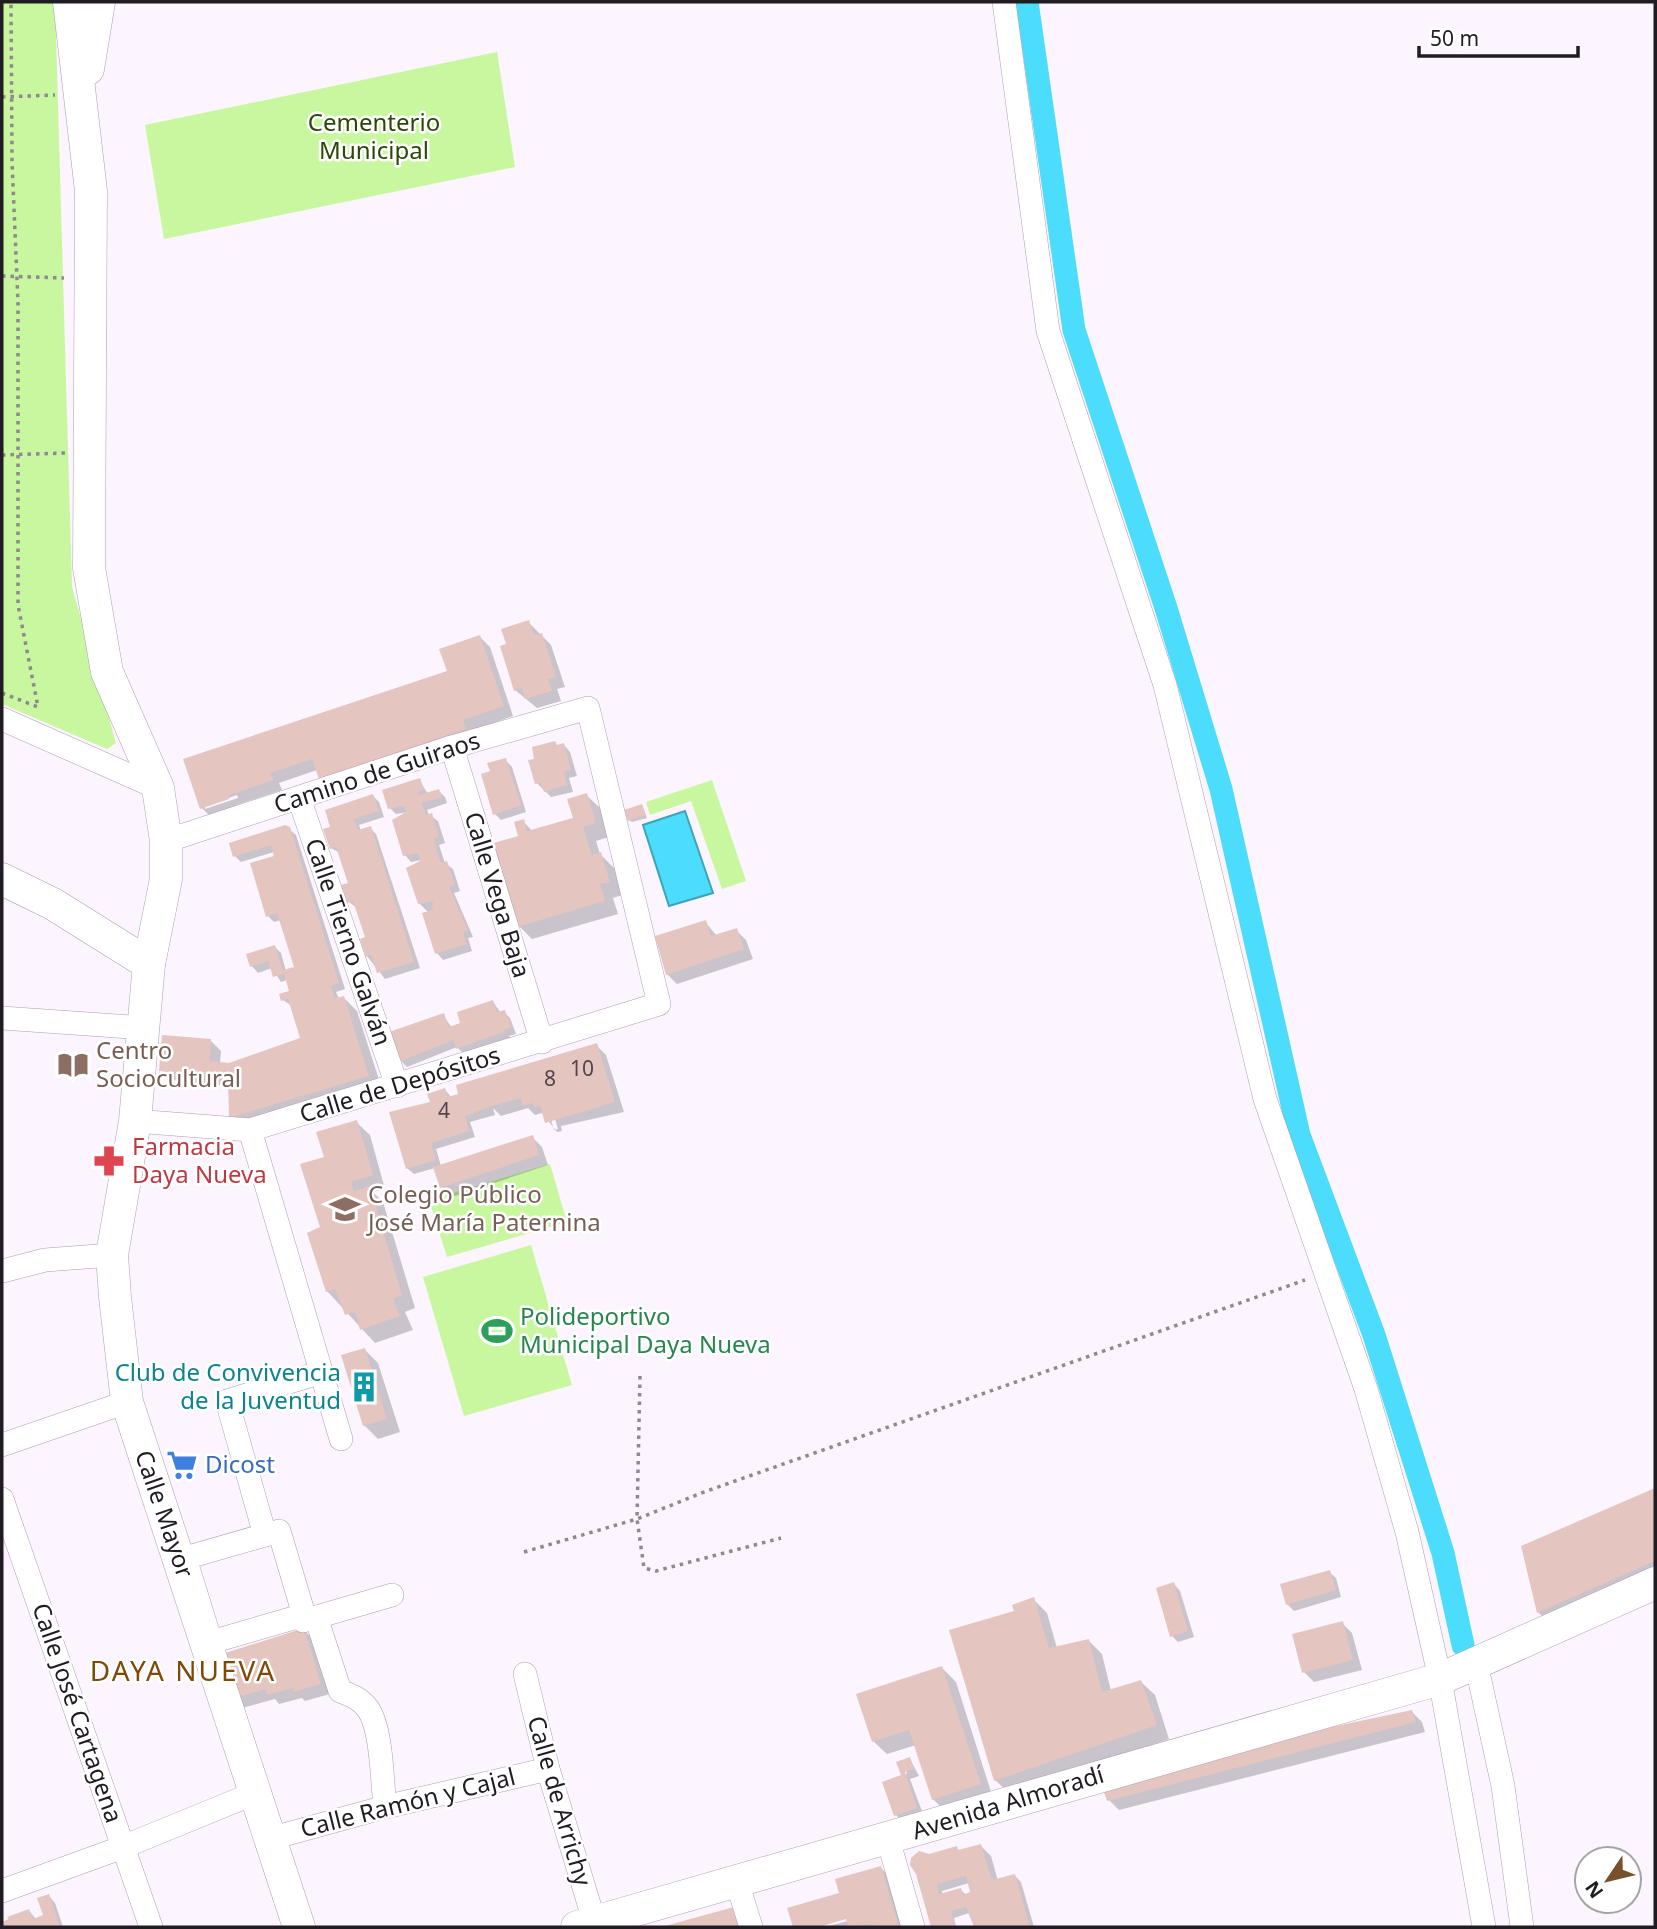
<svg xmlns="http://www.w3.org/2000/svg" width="1657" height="1929" font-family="'Noto Sans',sans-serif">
<rect width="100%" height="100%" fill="#fcf4fe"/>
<g fill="#c8f79f">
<polygon points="2,2 55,2 72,587 116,743 107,749 2,704"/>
<polygon points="497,52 515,167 164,239 145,125"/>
<polygon points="712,780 746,881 722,889 691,801 650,815 646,802"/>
<polygon points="550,1164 567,1222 447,1257 429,1200"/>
<polygon points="531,1245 572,1385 464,1416 423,1277"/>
</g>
<polygon fill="#4bddfb" stroke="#3ea3ba" stroke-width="2" points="685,811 713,893 669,906 643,825"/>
<g fill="#0003" fill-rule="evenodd">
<polygon points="528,622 551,645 565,687 557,689 561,701 537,708 515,690 508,646"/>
<path d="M 480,637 L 490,647 L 513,716 L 474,730 L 479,743 L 334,792 L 320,778 L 317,770 L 279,783 L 282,790 L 236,805 L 238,809 L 212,818 L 202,808 L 186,761 L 298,723 L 303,727 L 301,722 L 446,673 L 451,678 L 441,650 ZM 237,795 L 238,798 L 205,809 L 205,806 Z"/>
<polygon points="564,745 570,752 577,776 569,778 573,792 551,797 537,783"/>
<polygon points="505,760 512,767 526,812 501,820 495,814 492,772"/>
<polygon points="419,780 428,794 439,791 445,797 447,803 427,810 429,815 438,821 445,843 439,845 445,863 453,869 460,891 454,893 473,937 468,938 472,951 443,960 437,953 428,912 419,903 426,859 411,862 405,855 409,812 396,814 390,808"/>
<polygon points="586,795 600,808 609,837 596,841 600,854 614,868 622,895 613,898 618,914 532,939 519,926 523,821 533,832 575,819"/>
<polygon points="373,796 379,802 384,817 359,825 361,831 370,828 376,834 420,968 385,979 367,956 367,938 357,908 349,902 343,886 350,884 340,853 331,848 332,828"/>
<polygon points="642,806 647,818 632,822 629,820"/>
<polygon points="289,829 296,835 345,989 336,992 339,999 344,998 357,1011 382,1089 244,1131 231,1117 231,1086 171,1080 161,1070 211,1041 221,1051 220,1064 230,1065 303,1039 292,1006 283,1000 291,992 287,980 281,982 272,968 258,973 252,966 275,947 281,953 286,971 296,968 281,920 274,922 268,916 274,852 241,862 235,856"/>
<polygon points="705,922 717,936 736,930 746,940 753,959 677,984 667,974"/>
<polygon points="493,1002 501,1013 504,1012 510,1018 516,1034 509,1036 510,1038 464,1054 457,1047 407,1067 401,1061 443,1015 452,1028 463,1025"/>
<path d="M 596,1045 L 606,1055 L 624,1112 L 561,1126 L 562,1131 L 557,1132 L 542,1113 L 535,1115 L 528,1108 L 501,1116 L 493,1108 L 495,1115 L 470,1122 L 475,1137 L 436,1149 L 441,1166 L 532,1137 L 542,1147 L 548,1165 L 452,1197 L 442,1187 L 435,1168 L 414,1174 L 407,1168 L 432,1104 L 445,1090 L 452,1098 ZM 537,1073 L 541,1073 L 558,1129 L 554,1130 Z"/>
<polygon points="356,1122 370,1135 385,1189 373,1192 383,1202 415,1308 405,1312 413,1330 375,1343 327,1291 322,1228 326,1158"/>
<polygon points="365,1350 378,1363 400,1432 378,1439 364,1425"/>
<polygon points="1655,1489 1655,1580 1552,1626 1538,1612 1523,1547"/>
<polygon points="1329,1572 1336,1578 1341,1597 1294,1611 1287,1604"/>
<polygon points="1174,1584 1180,1591 1194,1637 1178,1642 1172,1636"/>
<polygon points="1033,1599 1047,1613 1057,1648 1089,1641 1102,1654 1111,1691 1141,1682 1155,1695 1169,1739 1009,1793 995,1780"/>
<polygon points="1342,1623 1352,1633 1362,1670 1314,1682 1304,1672"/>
<polygon points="304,1630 314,1640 330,1694 305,1701 302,1698 279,1704 275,1699 242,1708 232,1698"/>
<polygon points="942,1668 956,1682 993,1798 947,1813 933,1799 916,1745 887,1754 873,1741"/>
<polygon points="1412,1712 1422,1722 1425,1732 1119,1810 1109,1800 1303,1735"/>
<polygon points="910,1759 919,1776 910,1779 923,1814 902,1821 896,1815"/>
<path d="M 981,1846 L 991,1856 L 998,1881 L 1015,1876 L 1021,1882 L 1034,1927 L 975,1927 L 969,1913 L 954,1918 L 956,1927 L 933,1927 L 918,1873 L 929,1855 ZM 969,1883 L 972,1894 L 966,1895 L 961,1890 L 943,1895 L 942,1891 Z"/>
<polygon points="881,1868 891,1878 902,1927 825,1927 855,1919 854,1915 813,1927 792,1927"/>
<polygon points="49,1896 55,1903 63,1927 2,1927 2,1922 29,1911 36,1919 45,1916"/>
</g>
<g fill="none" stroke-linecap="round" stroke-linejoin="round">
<polyline stroke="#4bddfb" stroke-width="23" points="1027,2 1074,330 1166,608 1221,789 1299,1135 1374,1335 1443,1553 1463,1645"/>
</g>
<g fill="#e4c5c0" fill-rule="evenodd">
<polygon points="529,620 534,635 542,633 556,677 548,679 552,691 525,699 522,688 514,691 500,646 506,644 501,629"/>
<polygon points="480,635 504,706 463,720 466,729 319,779 312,759 270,773 273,780 228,796 229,799 200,809 183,759 447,671 439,649"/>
<polygon points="555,741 557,745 564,743 571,770 564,772 567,785 544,792 541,783 535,784 528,760 534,759 532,747"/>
<polygon points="506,758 521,805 493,815 481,774 490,771 487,763"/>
<polygon points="420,778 424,790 418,792 419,795 439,789 442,797 422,803 426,815 432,813 439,837 434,838 437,851 441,863 447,861 455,885 449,887 468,930 463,932 467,944 435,954 422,913 432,910 433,901 418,904 406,868 420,861 418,853 403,856 392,820 406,812 404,806 388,809 382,790"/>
<polygon points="587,793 596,823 583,827 592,855 601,852 610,882 600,884 605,901 517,927 487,845 518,836 514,822 524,819 527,831 573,818 567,799"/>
<polygon points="373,794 379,811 354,819 358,830 371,826 414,962 377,973 371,955 366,957 360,939 365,937 353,901 347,903 341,885 348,883 336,847 330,849 323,829 330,827 325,810"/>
<polygon points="642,804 646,815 628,821 624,810"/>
<polygon points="285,825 290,827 339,983 331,986 335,998 344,996 369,1076 229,1118 228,1077 159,1071 162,1035 211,1039 210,1061 229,1063 300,1038 288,999 281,1001 279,994 289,991 284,974 273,977 268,961 250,967 246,954 275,945 283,970 294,967 277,913 266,917 250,863 274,856 271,845 233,857 229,843"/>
<polygon points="706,920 711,936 737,928 744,949 666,975 655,936"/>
<polygon points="493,1000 497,1012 505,1010 511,1027 504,1030 504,1032 456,1049 453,1040 399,1062 389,1032 444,1013 449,1027 460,1023 457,1012"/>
<polygon points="597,1043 615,1102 545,1123 540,1106 535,1107 533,1103 523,1106 521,1098 489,1107 465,1116 469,1131 431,1143 436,1160 406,1169 389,1112 430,1102 427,1094 445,1088 448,1097 458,1094 456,1085"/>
<polygon points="357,1120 373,1175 351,1182 354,1191 370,1186 402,1295 393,1299 400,1316 360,1330 355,1312 345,1315 335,1289 326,1292 307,1233 320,1227 300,1164 324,1157 316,1132"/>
<polygon points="533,1135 539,1155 440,1188 433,1167"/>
<polygon points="365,1348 387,1419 363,1426 341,1355"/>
<polygon points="1655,1488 1655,1561 1537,1613 1521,1546"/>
<polygon points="1330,1570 1336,1590 1286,1605 1280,1584"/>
<polygon points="1174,1582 1188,1631 1170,1637 1156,1588"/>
<polygon points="1034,1597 1049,1648 1089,1639 1102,1692 1141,1680 1157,1725 994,1781 949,1630 1014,1611 1012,1605"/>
<polygon points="1343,1621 1353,1660 1302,1673 1292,1634"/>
<polygon points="304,1628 321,1684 294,1692 293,1688 267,1695 266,1689 231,1699 219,1655"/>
<polygon points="942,1666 981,1784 932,1800 909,1730 872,1742 856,1694"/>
<polygon points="1412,1710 1416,1722 1107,1801 1104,1792 1303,1733"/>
<polygon points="910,1757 914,1769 905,1772 917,1808 894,1816 882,1782 901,1775 896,1762"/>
<path d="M 981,1844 L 992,1880 L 1015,1874 L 1030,1927 L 974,1927 L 966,1907 L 951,1911 L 955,1927 L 931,1927 L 916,1874 L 910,1865 L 911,1858 L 919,1851 L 929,1854 L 957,1846 L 958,1850 ZM 966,1876 L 970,1892 L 963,1895 L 961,1888 L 939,1894 L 937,1884 Z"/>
<polygon points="881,1866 899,1927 874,1927 873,1924 848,1927 846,1919 819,1927 793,1927 787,1908 839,1893 835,1879"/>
<polygon points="49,1894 60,1927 2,1927 2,1922 9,1919 7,1917 29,1909 33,1919 43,1915 37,1898"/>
<polygon points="734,1907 740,1927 665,1927 665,1926"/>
</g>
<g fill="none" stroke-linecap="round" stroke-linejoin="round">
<g stroke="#af9db2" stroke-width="24">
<g id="street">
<polyline points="1004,2 1048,331 1165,685 1265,1099 1366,1389 1407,1532 1440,1679 1484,1927"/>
<polyline points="2,719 158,788"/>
<polyline points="452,747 542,1042"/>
<polyline points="299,798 397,1086"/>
<polyline points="2,1018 145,1028"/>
<polyline points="135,1121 250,1130 659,1004 588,708 452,747 166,841"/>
<polyline points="250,1130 341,1439"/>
<polyline points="2,1271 45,1260 112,1255"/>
<polyline points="2,1445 127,1402"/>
<polyline points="2,1499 151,1927"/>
<polygon points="279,1531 304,1615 211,1642 185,1558"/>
<polyline points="265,1535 227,1401 322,1372"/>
<path d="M 316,1617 L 340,1691 C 351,1695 361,1699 368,1709 C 382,1729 382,1781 385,1807"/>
<polyline points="303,1621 392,1595"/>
<polyline points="1476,1663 1503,1786 1522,1927"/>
<polyline points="525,1674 548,1769 596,1927"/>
<polyline points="269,1839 385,1807 548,1769"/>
<polyline points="888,1839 913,1927"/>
<polyline points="737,1882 751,1927"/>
<polyline points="2,1891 123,1847 255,1793"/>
</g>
</g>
<g stroke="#af9db2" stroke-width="33">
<g id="secondary">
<polyline points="69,2 91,191 89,568 107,672 158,788 166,841 166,879 149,964 135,1121 112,1255 115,1297 127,1402 299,1927"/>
<polyline points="88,69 99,2"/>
<polyline points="2,879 53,904 149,964"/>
<polyline points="577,1927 1440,1679 1655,1583"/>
</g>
</g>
<g stroke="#8f8891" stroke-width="3.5" stroke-dasharray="3.5 5" stroke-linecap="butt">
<polyline points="2,97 55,95"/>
<polyline points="2,276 64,278"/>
<polyline points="2,455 65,453"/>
<polyline points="2,693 38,707 18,605 18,303 12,161 11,2"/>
<polyline points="640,1376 637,1519 644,1568 656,1571 781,1538"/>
<polyline points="524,1552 637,1519 704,1492 1305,1280"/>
</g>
<use href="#street" stroke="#fff" stroke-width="23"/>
<use href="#secondary" stroke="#fff" stroke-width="32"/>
</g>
<defs>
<g id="library-bare" transform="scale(2.415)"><path d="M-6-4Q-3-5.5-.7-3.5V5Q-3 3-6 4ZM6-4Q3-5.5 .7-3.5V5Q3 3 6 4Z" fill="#8d6e63" stroke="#fff" stroke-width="2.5" paint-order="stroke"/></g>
<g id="pharmacy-bare" transform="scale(2.415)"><path d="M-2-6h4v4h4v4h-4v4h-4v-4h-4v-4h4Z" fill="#e0444e" stroke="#fff" stroke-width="2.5" paint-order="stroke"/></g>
<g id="school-bare" transform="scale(2.415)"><path d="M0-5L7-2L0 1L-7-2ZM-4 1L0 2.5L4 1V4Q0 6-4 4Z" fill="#8d6e63" stroke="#fff" stroke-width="2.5" paint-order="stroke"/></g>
<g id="stadium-bare" transform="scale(2.415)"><path d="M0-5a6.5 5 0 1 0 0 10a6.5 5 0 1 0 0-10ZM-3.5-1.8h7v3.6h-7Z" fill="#2e9e5b" stroke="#fff" stroke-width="2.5" paint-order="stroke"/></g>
<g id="building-bare" transform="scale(2.415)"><path d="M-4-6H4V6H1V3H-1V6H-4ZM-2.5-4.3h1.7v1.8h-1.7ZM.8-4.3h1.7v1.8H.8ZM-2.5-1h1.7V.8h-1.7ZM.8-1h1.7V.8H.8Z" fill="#0f9aa8" stroke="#fff" stroke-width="2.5" paint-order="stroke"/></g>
<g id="supermarket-bare" transform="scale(2.415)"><path d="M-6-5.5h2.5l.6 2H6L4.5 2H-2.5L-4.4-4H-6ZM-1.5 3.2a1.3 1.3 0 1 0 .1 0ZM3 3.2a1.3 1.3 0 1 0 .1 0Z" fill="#3f7fe0" stroke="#fff" stroke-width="2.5" paint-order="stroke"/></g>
</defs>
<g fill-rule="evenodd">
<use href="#library-bare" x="73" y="1065"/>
<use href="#pharmacy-bare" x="109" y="1161"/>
<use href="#school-bare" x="345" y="1209"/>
<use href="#stadium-bare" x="497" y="1331"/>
<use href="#building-bare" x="364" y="1387"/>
<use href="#supermarket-bare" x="182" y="1465"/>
</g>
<g text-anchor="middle" stroke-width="5" stroke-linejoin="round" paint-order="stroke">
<g font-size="21" fill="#52464a">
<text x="582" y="1076">10</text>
<text x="550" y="1086">8</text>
<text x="444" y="1118">4</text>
</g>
<g font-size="24" fill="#2b4706" stroke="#fff">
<text x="374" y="131">Cementerio<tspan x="374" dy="28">Municipal</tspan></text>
</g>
<g font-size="24" fill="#211b23" stroke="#fff">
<text transform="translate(377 773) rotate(-18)" y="8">Camino de Guiraos</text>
<text transform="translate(497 895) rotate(73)" y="8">Calle Vega Baja</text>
<text transform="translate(348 942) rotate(71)" y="8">Calle Tierno Galván</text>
<text transform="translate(400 1085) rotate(-17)" y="8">Calle de Depósitos</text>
<text transform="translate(164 1514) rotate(71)" y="8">Calle Mayor</text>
<text transform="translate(77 1713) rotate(71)" y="8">Calle José Cartagena</text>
<text transform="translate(559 1801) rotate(74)" y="8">Calle de Arrichy</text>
<text transform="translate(408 1803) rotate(-14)" y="8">Calle Ramón y Cajal</text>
<text transform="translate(1008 1803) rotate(-17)" y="8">Avenida Almoradí</text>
</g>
<g font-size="24" fill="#785e54" stroke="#fff" text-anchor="start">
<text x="96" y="1059">Centro<tspan x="96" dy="28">Sociocultural</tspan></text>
<text x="368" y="1203">Colegio Público<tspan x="368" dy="28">José María Paternina</tspan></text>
</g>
<g font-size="24" fill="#be3a42" stroke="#fff" text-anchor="start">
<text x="132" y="1155">Farmacia<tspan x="132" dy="28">Daya Nueva</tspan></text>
</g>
<g font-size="24" fill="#27864d" stroke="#fff" text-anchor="start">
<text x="520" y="1325">Polideportivo<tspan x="520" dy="28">Municipal Daya Nueva</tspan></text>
</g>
<g font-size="24" fill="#0d838f" stroke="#fff" text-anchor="end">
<text x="341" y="1381">Club de Convivencia<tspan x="341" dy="28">de la Juventud</tspan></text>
</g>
<g font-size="24" fill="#366cbe" stroke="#fff" text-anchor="start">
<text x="205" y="1473">Dicost</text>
</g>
<g font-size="28" letter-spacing="2" fill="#7e4909" stroke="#fff">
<text x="183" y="1681">DAYA NUEVA</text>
</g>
</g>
<rect width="1657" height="1929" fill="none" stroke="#211b23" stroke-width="7"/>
<g transform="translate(1608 1880) rotate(235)"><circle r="33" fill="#ffffff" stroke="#a6a4a7" stroke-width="2"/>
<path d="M0-5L12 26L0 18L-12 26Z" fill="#76512c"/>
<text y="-10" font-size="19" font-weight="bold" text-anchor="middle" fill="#211b23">N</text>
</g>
<path d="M1419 46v10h159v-10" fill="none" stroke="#211b23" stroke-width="3.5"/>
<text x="1430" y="46" font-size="21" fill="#211b23" stroke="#ffffff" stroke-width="5" paint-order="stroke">50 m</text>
</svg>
